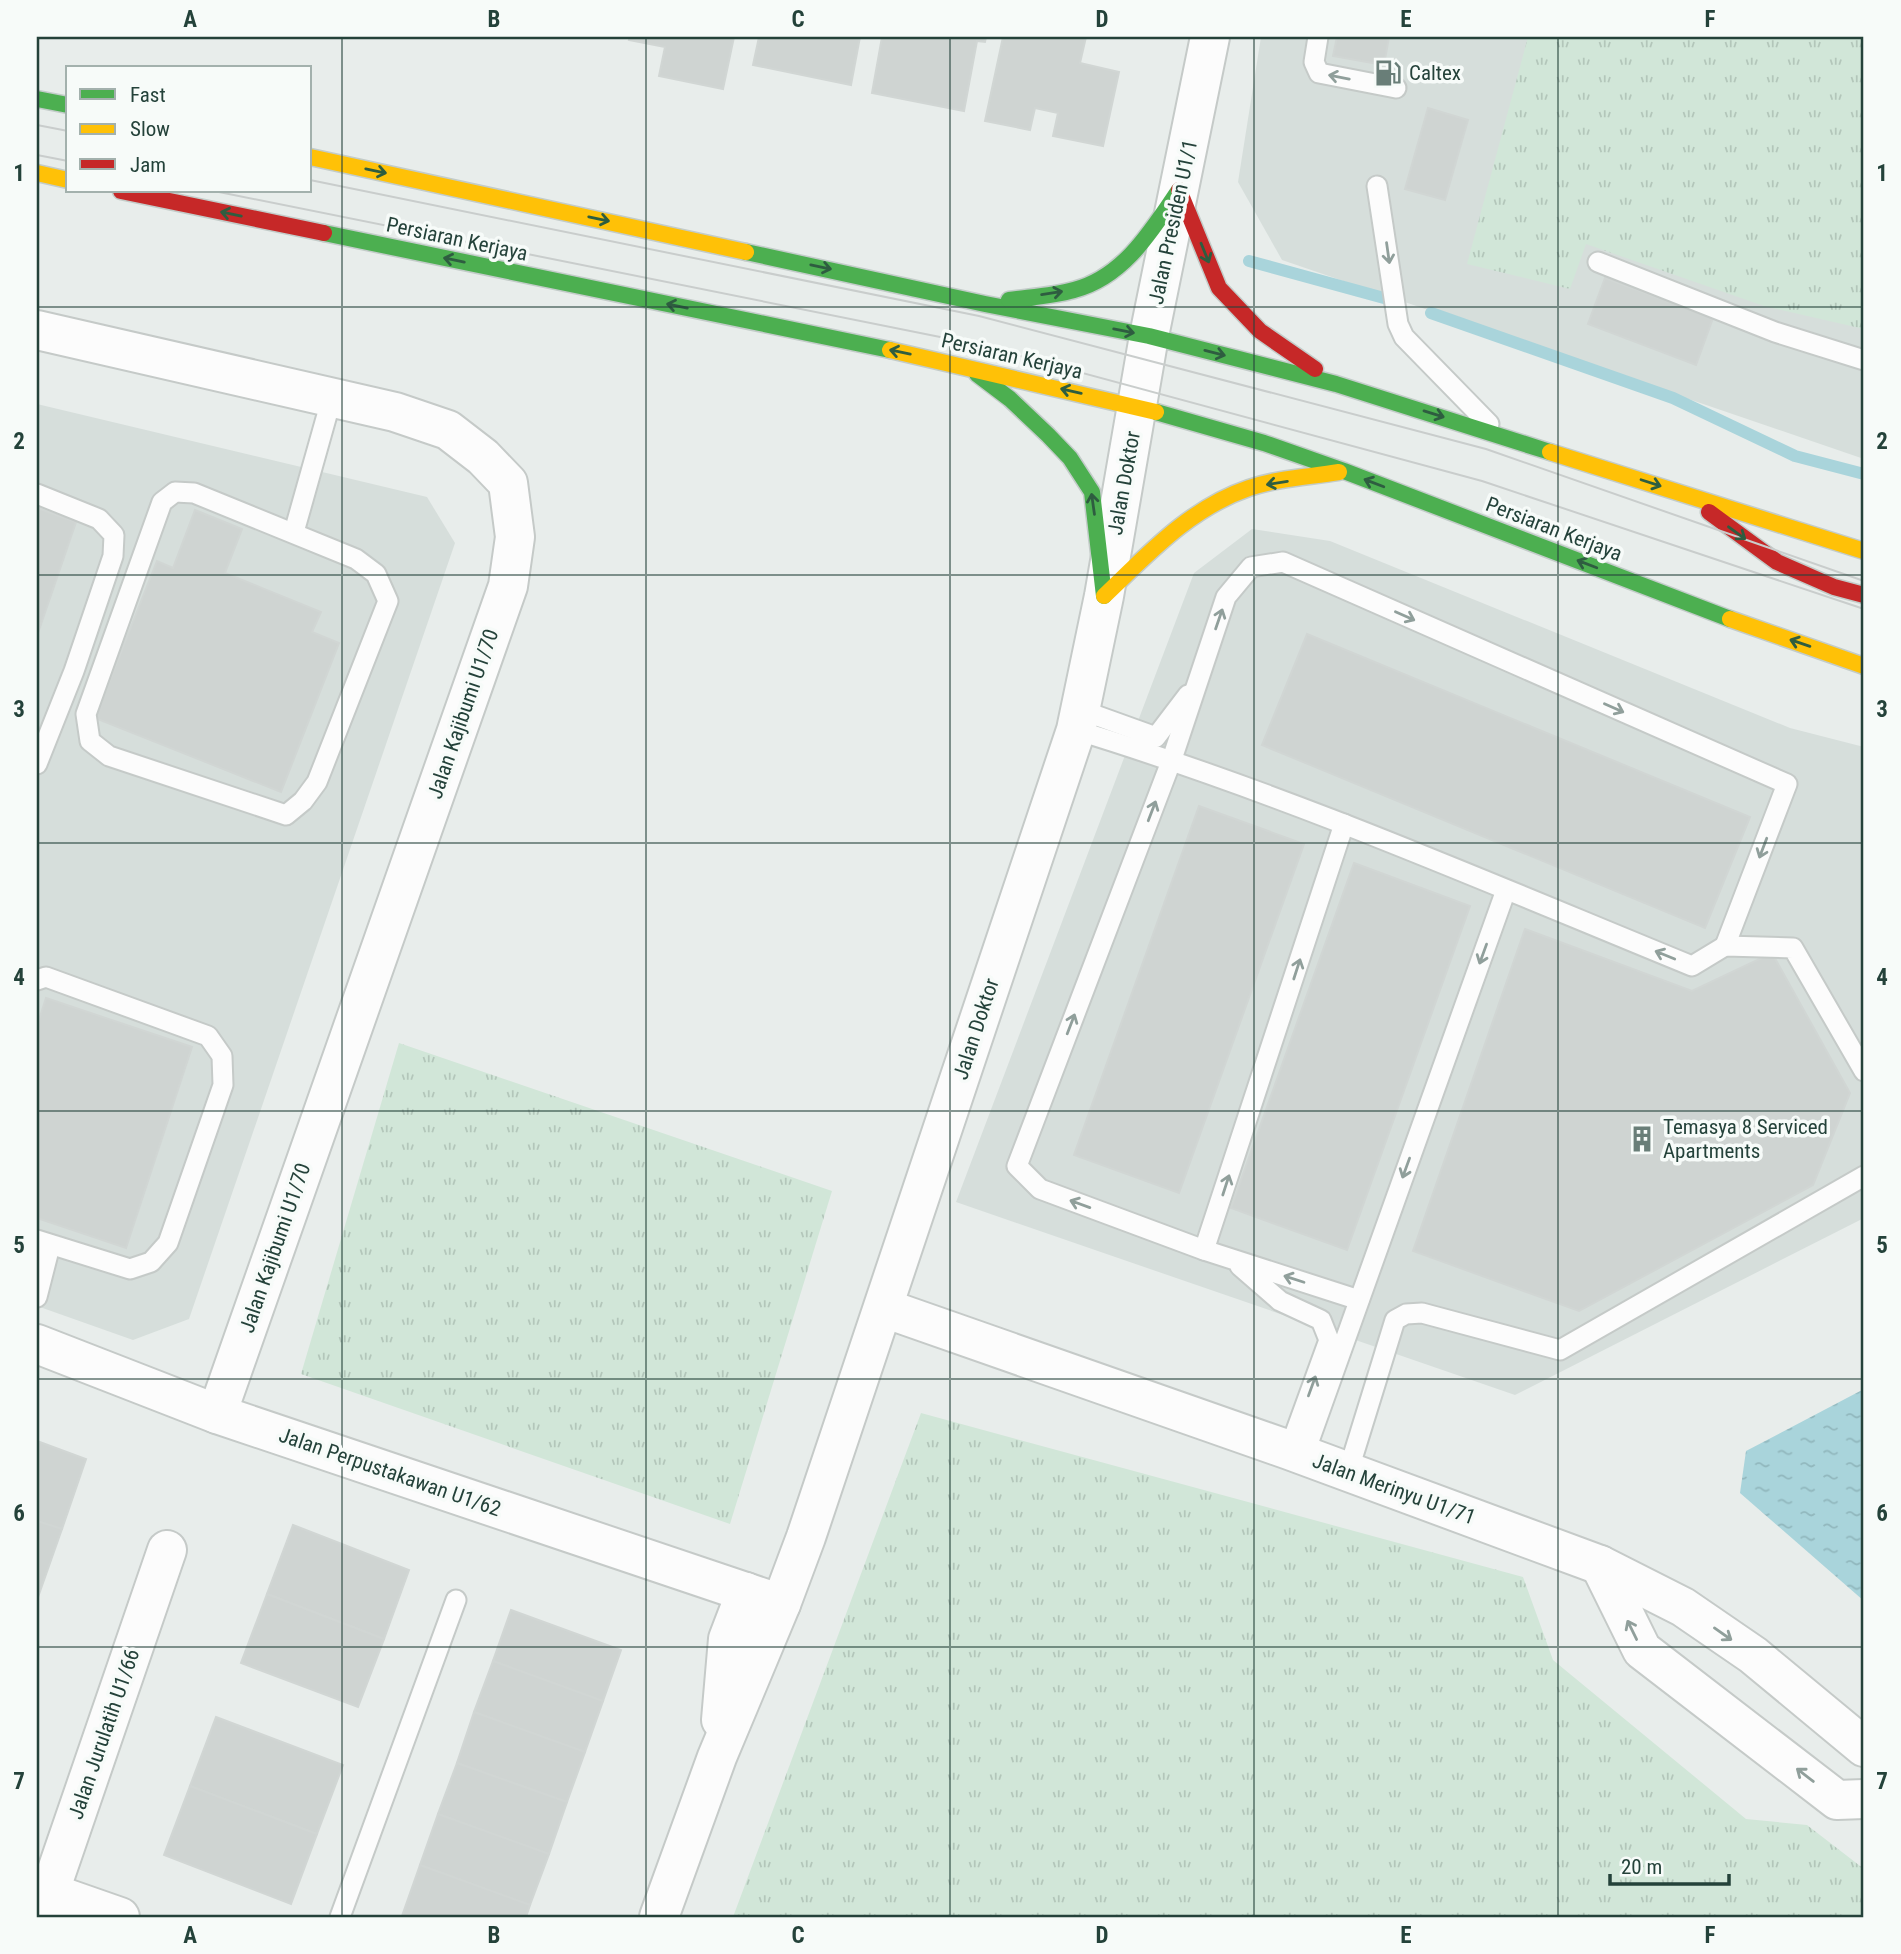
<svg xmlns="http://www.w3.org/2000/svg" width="1901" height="1954" font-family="'Roboto Condensed',sans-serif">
<defs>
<pattern id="grass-tufts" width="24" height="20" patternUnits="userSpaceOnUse" patternTransform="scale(1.75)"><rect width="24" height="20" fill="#d1e6d8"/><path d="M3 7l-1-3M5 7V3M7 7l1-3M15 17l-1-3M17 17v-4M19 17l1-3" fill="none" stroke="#b3c6ba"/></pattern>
<pattern id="water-ripples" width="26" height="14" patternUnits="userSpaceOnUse" patternTransform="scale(1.75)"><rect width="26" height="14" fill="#a9d4db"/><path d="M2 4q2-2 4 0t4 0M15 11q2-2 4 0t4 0" fill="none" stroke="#91b7bd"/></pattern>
</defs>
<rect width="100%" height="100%" fill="#e8edeb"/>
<g fill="#d6dedb">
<polygon points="1261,37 1864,37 1864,459 1282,260 1238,182"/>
<polygon points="37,404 427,497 455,543 189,1319 133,1340 37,1306"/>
<polygon points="1252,529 1330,541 1790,728 1864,747 1864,1218 1515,1395 956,1202 1194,573"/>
</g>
<g fill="url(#grass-tufts)">
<polygon points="1528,37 1864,37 1864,329 1764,306 1586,244 1570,289 1467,264"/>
<polygon points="399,1043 832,1191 730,1524 301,1374"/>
<polygon points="921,1413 1523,1577 1553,1660 1746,1819 1807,1825 1864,1869 1864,1917 733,1917"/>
</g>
<polygon fill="url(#water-ripples)" points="1864,1389 1864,1601 1740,1493 1746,1451"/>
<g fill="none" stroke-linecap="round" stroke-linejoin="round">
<g stroke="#a9d4db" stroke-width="12">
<polyline points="1249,261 1384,298"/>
<polyline points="1431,313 1673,398 1795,456 1864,474"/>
</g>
</g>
<g fill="#cfd4d2" stroke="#d1d6d4" stroke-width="2">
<polygon points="630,37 734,37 723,89 659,76 665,47 629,40"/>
<polygon points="759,37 860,37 851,85 753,65"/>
<polygon points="882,37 986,37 985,42 977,41 964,111 872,93"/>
<polygon points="1003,37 1086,37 1080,63 1119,72 1103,146 1053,136 1058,113 1035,108 1030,130 985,121"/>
<polygon points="1337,37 1389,37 1384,65 1333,56"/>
<polygon points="1428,108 1468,120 1445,200 1405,189"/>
<polygon points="1605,278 1713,318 1696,365 1588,324"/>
<polygon points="37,508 76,522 37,636"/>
<polygon points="195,510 242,529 225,573 321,612 312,632 339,643 281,792 95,718 157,561 173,568"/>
<polygon points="1307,634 1750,817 1705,928 1262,745"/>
<polygon points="1199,806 1304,844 1179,1193 1074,1155"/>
<polygon points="1354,863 1470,906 1347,1250 1231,1208"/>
<polygon points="1525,929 1692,991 1772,953 1850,1093 1813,1185 1579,1311 1413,1251"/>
<polygon points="46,998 192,1047 126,1248 37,1218 37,1026"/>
<polygon points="37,1441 86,1459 62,1529 37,1521"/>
<polygon points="37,1521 62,1529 37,1600"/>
<polygon points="293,1525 409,1570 384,1639 267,1594"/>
<polygon points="267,1594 384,1639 358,1707 241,1663"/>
<polygon points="511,1610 621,1650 603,1701 493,1661"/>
<polygon points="493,1661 603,1701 585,1752 474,1712"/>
<polygon points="474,1712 585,1752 567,1802 457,1763"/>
<polygon points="216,1717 343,1765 317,1834 190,1786"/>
<polygon points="457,1763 567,1802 549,1854 438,1814"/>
<polygon points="190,1786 317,1834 291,1904 164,1855"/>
<polygon points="438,1814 549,1854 530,1905 420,1865"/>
<polygon points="420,1865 530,1905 526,1917 402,1916"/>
</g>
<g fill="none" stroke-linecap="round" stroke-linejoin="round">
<g stroke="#c5cac8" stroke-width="23">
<g id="lane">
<polyline points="1318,37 1314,62 1319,73 1396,88"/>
<polyline points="1377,186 1398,324 1404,337 1489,424"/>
<polyline points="1598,262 1775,332 1864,360"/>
<polygon points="175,492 194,493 356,559 376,574 388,601 317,782 303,801 286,815 109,756 90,741 86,714 162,502"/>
<polyline points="37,494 99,519 114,535 113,556 74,671 37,764"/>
<polyline points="294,532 332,397"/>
<polyline points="1081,710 1156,737 1188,695"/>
<path d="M 1076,730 C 1286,794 1489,883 1692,966 L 1725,946 L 1793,948 L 1864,1071"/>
<polyline points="37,980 46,977 208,1036 222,1056 223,1085 168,1243 151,1262 130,1269 37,1240"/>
<polyline points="1204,1250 1344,824"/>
<polyline points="1240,1266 1280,1301 1321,1320 1329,1340 1289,1450"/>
<polyline points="37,1297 50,1246"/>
<polyline points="1359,1300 1204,1250 1040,1189 1017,1166 1172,759 1226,597 1251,567 1283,562 1787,784 1725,946"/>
<polyline points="1304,1455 1506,890"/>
<polyline points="1348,1472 1395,1320 1406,1314 1422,1313 1560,1350 1864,1176"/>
<polyline points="340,1917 456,1600"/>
</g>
</g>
<g stroke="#c5cac8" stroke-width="42">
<g id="street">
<polyline points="37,330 395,412 448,430 483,457 508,483 515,537 508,586 217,1414"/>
<polyline points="884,1308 1289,1450 1600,1565 1683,1607 1753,1655 1864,1747"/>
<polyline points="37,1344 217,1414 781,1604"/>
<polyline points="1600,1565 1642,1650 1837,1800 1864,1799"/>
<polyline points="721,1720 728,1639 746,1592"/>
<polyline points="37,1888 120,1917"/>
<polyline points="41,1917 167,1550"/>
<polyline points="659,1917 717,1757 781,1604 806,1537 1076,730 1104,596 1149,336 1210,37"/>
</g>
</g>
<g stroke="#c3ccc9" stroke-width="19">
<g id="fast">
<polyline points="37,99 68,105"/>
<polyline points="324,233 890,350"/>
<polyline points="746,252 985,304 1149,336 1336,384 1550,452"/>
<path d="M 1009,300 C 1031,297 1053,296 1074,290 C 1124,277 1152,230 1179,190"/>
<polyline points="977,374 1010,399 1048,435 1070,458 1092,492 1104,596"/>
<polyline points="1156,412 1264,443 1344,471 1730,619"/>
</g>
</g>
<g stroke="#c3ccc9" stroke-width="19">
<g id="slow">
<polyline points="310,157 746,252"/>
<polyline points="37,173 68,180"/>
<polyline points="890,350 1156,412"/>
<polyline points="1550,452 1864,551"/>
<path d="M 1104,596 C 1148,554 1190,508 1249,488 C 1278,478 1309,477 1339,472"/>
<polyline points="1730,619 1864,666"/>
</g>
</g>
<g stroke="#c3ccc9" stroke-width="19">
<g id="jam">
<polyline points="1179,190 1219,288 1260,331 1315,369"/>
<polyline points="121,191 324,233"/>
<polyline points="1709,512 1777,562 1834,587 1864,595"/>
</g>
</g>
<use href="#lane" stroke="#fcfcfc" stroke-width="19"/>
<use href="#street" stroke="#fcfcfc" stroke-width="38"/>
<use href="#fast" stroke="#4caf50" stroke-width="16"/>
<use href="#slow" stroke="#ffc107" stroke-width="16"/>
<use href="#jam" stroke="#c62828" stroke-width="16"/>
<g stroke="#c9cdcc" stroke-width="2">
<polyline points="37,125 68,131"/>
<polyline points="37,155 68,161"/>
<polyline points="310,180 979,316 1486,449 1864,581"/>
<polyline points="214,191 975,344 1482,481 1864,609"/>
</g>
</g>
<defs><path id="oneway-shaft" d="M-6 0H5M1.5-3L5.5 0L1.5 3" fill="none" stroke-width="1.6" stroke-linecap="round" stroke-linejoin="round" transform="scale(1.75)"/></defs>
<g stroke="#909f9b">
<use href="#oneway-shaft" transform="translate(1339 77) rotate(-169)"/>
<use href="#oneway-shaft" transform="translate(1388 253) rotate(82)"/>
<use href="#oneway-shaft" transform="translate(1405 616) rotate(24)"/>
<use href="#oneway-shaft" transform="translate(1219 619) rotate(-71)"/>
<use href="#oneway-shaft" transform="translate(1614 708) rotate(24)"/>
<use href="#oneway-shaft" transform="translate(1152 811) rotate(-69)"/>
<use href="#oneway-shaft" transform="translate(1763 848) rotate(111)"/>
<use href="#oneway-shaft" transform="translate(1483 954) rotate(110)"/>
<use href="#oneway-shaft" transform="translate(1665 955) rotate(-158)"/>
<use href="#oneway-shaft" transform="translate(1297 969) rotate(-72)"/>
<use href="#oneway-shaft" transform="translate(1071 1024) rotate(-69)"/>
<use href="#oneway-shaft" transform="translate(1406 1168) rotate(110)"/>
<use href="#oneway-shaft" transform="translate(1226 1185) rotate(-72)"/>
<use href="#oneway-shaft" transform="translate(1080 1204) rotate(-160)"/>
<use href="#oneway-shaft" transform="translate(1294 1279) rotate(-162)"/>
<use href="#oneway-shaft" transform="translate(1312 1386) rotate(-70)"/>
<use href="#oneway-shaft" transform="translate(1632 1630) rotate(-116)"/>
<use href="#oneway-shaft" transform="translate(1723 1634) rotate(35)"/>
<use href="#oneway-shaft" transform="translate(1805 1775) rotate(-142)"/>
</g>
<g stroke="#2e5d40">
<use href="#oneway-shaft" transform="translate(376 171) rotate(12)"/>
<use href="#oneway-shaft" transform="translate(231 214) rotate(-168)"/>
<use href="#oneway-shaft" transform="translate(599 219) rotate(12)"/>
<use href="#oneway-shaft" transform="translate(1205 253) rotate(68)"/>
<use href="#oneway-shaft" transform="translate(454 260) rotate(-168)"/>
<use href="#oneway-shaft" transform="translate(821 267) rotate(12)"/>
<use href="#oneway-shaft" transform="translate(1052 293) rotate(-9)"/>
<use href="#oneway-shaft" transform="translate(677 306) rotate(-168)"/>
<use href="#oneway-shaft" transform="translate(1124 331) rotate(11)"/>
<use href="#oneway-shaft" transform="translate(900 352) rotate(-168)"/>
<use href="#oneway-shaft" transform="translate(1215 353) rotate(14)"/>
<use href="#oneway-shaft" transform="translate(1071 391) rotate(-167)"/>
<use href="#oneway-shaft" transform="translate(1434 414) rotate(17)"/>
<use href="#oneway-shaft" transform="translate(1277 483) rotate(171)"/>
<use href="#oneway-shaft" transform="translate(1374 483) rotate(-159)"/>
<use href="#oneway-shaft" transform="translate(1651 483) rotate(18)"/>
<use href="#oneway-shaft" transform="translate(1093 504) rotate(-98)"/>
<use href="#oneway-shaft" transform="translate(1737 533) rotate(36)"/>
<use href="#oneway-shaft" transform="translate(1587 564) rotate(-159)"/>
<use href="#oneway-shaft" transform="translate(1800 643) rotate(-161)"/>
</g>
<path fill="none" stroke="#24423a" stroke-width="2" stroke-opacity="0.55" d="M 342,37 L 342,1917M 646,37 L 646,1917M 950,37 L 950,1917M 1254,37 L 1254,1917M 1558,37 L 1558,1917M 37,307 L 1864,307M 37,575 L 1864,575M 37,843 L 1864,843M 37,1111 L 1864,1111M 37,1379 L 1864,1379M 37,1647 L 1864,1647"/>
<defs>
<g id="fuel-bare" transform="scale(2.1)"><path d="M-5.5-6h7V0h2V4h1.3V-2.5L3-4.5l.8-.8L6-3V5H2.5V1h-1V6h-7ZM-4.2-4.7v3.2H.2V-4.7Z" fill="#697e78" stroke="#f7fbf9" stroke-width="2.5" paint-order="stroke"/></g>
<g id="building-bare" transform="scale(2.1)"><path d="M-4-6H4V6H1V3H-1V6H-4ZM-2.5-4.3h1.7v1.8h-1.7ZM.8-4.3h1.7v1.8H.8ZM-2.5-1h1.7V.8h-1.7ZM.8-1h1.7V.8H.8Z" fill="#697e78" stroke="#f7fbf9" stroke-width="2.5" paint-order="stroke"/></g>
</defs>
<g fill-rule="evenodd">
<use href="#fuel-bare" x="1388" y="73"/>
<use href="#building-bare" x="1642" y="1139"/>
</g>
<g text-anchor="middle" stroke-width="7" stroke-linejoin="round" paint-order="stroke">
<g font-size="21" fill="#24423a" stroke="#f7fbf9" text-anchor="start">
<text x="1409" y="80">Caltex</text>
<text x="1663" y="1134">Temasya 8 Serviced<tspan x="1663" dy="24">Apartments</tspan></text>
</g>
<g font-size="21" fill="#24423a" stroke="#f7fbf9">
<text transform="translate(1173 222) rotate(-78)" y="7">Jalan Presiden U1/1</text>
<text transform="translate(457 239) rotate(12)" y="7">Persiaran Kerjaya</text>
<text transform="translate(1012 356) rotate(13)" y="7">Persiaran Kerjaya</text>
<text transform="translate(1124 483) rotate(-80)" y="7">Jalan Doktor</text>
<text transform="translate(1554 529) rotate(21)" y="7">Persiaran Kerjaya</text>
<text transform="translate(463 714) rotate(-71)" y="7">Jalan Kajibumi U1/70</text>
<text transform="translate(976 1029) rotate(-72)" y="7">Jalan Doktor</text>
<text transform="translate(275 1248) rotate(-71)" y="7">Jalan Kajibumi U1/70</text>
<text transform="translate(390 1472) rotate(19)" y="7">Jalan Perpustakawan U1/62</text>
<text transform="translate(1394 1489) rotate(20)" y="7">Jalan Merinyu U1/71</text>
<text transform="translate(104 1734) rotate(-71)" y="7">Jalan Jurulatih U1/66</text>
</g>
</g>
<rect width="1901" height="1954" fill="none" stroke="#f7fbf9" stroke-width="77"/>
<rect x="66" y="66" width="245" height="126" fill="#f7fbf9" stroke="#a3b1ad" stroke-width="2"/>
<rect x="80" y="89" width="35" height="10" fill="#4caf50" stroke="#a3b1ad" stroke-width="2"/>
<text x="130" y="102" font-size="21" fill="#24423a">Fast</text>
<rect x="80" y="124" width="35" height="10" fill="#ffc107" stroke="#a3b1ad" stroke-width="2"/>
<text x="130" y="136" font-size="21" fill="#24423a">Slow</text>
<rect x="80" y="159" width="35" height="10" fill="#c62828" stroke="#a3b1ad" stroke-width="2"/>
<text x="130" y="172" font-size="21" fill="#24423a">Jam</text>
<path d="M1610 1874v10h119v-10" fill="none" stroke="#24423a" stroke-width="3.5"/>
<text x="1621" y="1874" font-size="21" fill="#24423a" stroke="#f7fbf9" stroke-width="5" paint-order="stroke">20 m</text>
<rect x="38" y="38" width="1824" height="1878" fill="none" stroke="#24423a" stroke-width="2.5"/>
<g font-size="23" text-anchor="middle" font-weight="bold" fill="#24423a">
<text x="190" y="27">A</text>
<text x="494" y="27">B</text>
<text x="798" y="27">C</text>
<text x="1102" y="27">D</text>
<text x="1406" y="27">E</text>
<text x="1710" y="27">F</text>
<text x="19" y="181">1</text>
<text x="1882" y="181">1</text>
<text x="19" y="449">2</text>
<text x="1882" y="449">2</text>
<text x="19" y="717">3</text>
<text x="1882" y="717">3</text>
<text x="19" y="985">4</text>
<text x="1882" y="985">4</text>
<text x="19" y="1253">5</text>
<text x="1882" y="1253">5</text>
<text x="19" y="1521">6</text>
<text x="1882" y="1521">6</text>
<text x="19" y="1789">7</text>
<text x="1882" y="1789">7</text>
<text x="190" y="1943">A</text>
<text x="494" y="1943">B</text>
<text x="798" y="1943">C</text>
<text x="1102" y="1943">D</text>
<text x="1406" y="1943">E</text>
<text x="1710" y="1943">F</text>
</g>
</svg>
